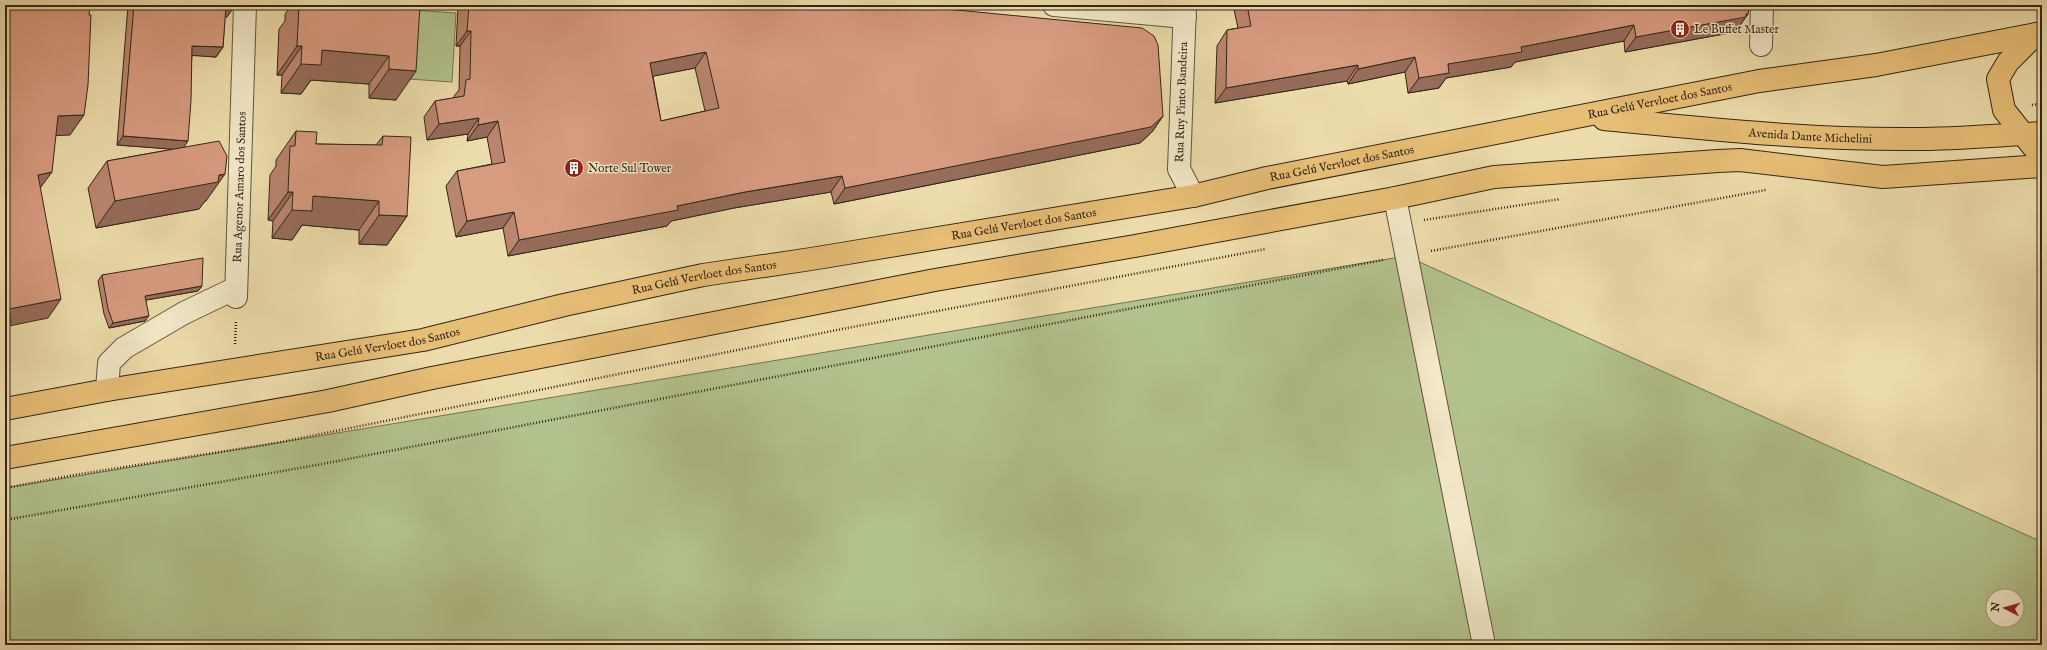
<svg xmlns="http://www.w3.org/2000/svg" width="2047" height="650" font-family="'IM FELL English',serif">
<rect width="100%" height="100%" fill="#eddcab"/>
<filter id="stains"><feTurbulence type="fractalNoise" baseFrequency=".005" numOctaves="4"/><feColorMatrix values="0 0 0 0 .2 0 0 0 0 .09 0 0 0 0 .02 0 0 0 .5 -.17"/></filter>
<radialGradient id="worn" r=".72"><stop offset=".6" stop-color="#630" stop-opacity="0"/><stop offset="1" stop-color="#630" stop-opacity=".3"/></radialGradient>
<g fill="#b2c28d" stroke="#737452" fill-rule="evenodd">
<polygon points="413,10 456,13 452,82 409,79"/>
<path d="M 1406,256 L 2042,542 L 2042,645 L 5,645 L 5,488 ZM 1993,596 L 2017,596 L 2017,620 L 1993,620 Z"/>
</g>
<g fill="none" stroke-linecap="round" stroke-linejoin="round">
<g stroke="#62533c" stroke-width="24">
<g id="minor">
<polyline points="1054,5 1185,17"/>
<polyline points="1185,5 1179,169 1193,196"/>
<polyline points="1761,45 1762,5"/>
<polyline points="1395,198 1484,645"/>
<path id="s1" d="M 236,297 L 245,5"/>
<polyline points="107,390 109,363 124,348 184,313 236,288"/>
</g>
</g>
<g stroke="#342517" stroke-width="24">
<g id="major">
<polyline points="2036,34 2008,62 1998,79 2004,110 2042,158"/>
<path id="s2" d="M 1604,119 C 1708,129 1811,140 1915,139 C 1957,139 2000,135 2042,133"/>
<path id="s3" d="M 5,409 L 107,390 L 423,340 L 564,305 L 703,275 L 811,259 L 1193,196 L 1267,178 L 1759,81 L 1876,65 L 2042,33"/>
<polyline points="5,458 328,401 432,378 935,280 1135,246 1395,198 1494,177 1718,161 1740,160 1883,177 2042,166"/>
</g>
</g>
<g stroke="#342517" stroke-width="2.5" stroke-dasharray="1 2" stroke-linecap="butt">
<polyline points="2032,105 2042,103"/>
<polyline points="1424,220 1560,199"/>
<polyline points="1431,251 1766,190"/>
<polyline points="235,344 236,321"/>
<polyline points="5,488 74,475 276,443 842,329 1266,249"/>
<polyline points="5,520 322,464 1383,260"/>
</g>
<use href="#minor" stroke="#f3e8c8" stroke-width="22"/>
<use href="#major" stroke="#e6be76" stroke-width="22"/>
</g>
<g fill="#b9856e" stroke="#342517" fill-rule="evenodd">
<polygon points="128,5 234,5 227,17 225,16 223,47 216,57 192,55 183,148 206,201 205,201 199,209 96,228 88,188 107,161 174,149 117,145"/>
<polygon points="292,5 420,5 396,100 369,98 369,84 311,80 301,94 281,93 282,75 277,75 279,29 285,21 285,14"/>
<path d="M 460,5 L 905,5 L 1163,116 L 1152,132 L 1140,143 L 834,204 L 831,192 L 734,208 L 671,221 L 667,226 L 508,256 L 503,228 L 456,237 L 446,186 L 457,171 L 492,164 L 487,137 L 467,141 L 468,134 L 427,140 L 424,117 L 435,101 L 454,98 L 454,96 L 459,90 L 460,46 L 456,46 L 458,7 ZM 695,68 L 705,111 L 661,121 L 653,76 Z"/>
<polygon points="1233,5 1749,5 1748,14 1735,32 1625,52 1624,41 1515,62 1511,67 1446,78 1439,88 1408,93 1405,72 1348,84 1347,81 1215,103 1217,46 1227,30 1238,28"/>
<polygon points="296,131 316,144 376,145 383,136 407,216 387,245 359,244 359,230 302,225 292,240 272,238 273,221 268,220 270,175 276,166 276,160"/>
<polygon points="102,275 202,286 198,291 146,300 145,321 109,328 104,314 98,281"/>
</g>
<g fill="#966c5a" stroke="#342517">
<polygon points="226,6 234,7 227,17 219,16"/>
<polygon points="1746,14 1748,14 1735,32 1625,52 1636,37"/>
<polygon points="1634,25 1624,41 1515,62 1511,67 1446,78 1439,88 1408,93 1419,78 1448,64 1521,47"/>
<polygon points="467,31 471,31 460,46 456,46"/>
<polygon points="192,46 223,47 216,57 185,55"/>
<polygon points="297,46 302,46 282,75 277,75"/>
<polygon points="322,50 389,56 369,84 311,80 301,94 281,93 301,64"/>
<polygon points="706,52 695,68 639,79 650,63"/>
<polygon points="1415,57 1405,72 1348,84 1358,69"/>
<polygon points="1358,65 1347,81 1215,103 1226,88"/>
<polygon points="389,69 416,71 396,100 369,98"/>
<polygon points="84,115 70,135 45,136 58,116"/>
<polygon points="1163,116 1152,132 1140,143 834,204 845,188"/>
<polygon points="479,118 468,134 427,140 439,124"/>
<polygon points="498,121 487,137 467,141 478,125"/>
<polygon points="123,136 188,141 182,150 117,145"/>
<polygon points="52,172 38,191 38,175"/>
<polygon points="225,174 206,201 205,201 199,209 96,228 115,201"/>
<polygon points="842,176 831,192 734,208 671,221 667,226 508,256 519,240 677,206 745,192"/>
<polygon points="288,192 293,192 273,221 268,220"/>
<polygon points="313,196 379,201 359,230 302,225 292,240 272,238 292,210"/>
<polygon points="514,212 503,228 456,237 467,221"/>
<polygon points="379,215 407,216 387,245 359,244"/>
<polygon points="202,286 198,291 141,301 145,296"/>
<polygon points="61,299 48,318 9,326 5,332 5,314 9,309"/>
<polygon points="149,316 145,321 109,328 113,323"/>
</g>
<g fill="#d79b80" stroke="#342517" fill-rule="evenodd">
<polygon points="5,5 90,5 89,15 91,15 88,85 84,115 58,116 52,172 38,175 61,299 9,309 11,323 5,324"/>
<polygon points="134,5 234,5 234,7 226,6 223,47 192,46 191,100 188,141 123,136"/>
<polygon points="299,5 420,5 416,71 389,69 389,56 322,50 321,65 301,64 302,46 297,46"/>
<path d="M 469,5 L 905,5 L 1142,28 L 1154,36 L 1158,45 L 1163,116 L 1151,127 L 845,188 L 842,176 L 745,192 L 677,206 L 678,210 L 519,240 L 514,212 L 467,221 L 457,171 L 505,162 L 498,121 L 478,125 L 479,118 L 439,124 L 435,101 L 464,96 L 466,80 L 470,79 L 471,31 L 467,31 ZM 706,52 L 719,108 L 661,121 L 650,63 Z"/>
<polygon points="1247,5 1749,5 1748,14 1746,14 1746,17 1636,37 1634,25 1521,47 1522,52 1448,64 1449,73 1419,78 1415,57 1358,69 1358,65 1226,88 1227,30 1251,26"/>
<polygon points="296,131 317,132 316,144 382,145 383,136 411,137 407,216 379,215 379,201 313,196 312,211 292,210 293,192 288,192 290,146 295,146"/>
<polygon points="219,141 227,156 225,174 219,175 218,182 115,201 107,161"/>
<polygon points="203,258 202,286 145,296 149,316 113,323 108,309 102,275"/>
</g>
<defs>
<g id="building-disc" transform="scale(1)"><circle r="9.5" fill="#8f2418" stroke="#f3e8c8"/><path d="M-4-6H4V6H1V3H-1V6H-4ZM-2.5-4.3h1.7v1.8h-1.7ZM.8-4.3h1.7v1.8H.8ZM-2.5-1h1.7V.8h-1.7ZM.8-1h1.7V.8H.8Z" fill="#fff"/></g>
</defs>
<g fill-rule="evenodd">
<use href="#building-disc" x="1680" y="29"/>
<use href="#building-disc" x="574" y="168"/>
</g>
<g text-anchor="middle" stroke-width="3" stroke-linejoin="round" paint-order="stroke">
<g font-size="12" fill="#342517" stroke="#f3e8c8" text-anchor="start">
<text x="1694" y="33">Le Buffet Master</text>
<text x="588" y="172">Norte Sul Tower</text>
</g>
<g font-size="12" fill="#342517" stroke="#f3e8c8">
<text dy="4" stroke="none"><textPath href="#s3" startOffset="1684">Rua Gelú Vervloet dos Santos</textPath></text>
<text transform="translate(1181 102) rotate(-88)" y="4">Rua Ruy Pinto Bandeira</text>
<text dy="4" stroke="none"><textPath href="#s2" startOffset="207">Avenida Dante Michelini</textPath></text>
<text dy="4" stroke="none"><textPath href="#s3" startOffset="1360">Rua Gelú Vervloet dos Santos</textPath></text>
<text dy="4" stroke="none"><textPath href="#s1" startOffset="110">Rua Agenor Amaro dos Santos</textPath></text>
<text dy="4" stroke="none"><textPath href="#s3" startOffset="1036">Rua Gelú Vervloet dos Santos</textPath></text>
<text dy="4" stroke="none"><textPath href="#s3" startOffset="712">Rua Gelú Vervloet dos Santos</textPath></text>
<text dy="4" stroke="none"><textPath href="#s3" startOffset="388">Rua Gelú Vervloet dos Santos</textPath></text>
</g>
</g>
<rect width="2047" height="650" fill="none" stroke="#eddcab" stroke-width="20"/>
<rect x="6" y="6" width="2035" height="638" fill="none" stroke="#342517" stroke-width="2"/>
<rect x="10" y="10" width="2027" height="630" fill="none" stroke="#342517"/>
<g transform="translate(2005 608) rotate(276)"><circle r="19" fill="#f3e8c8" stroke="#a79a81"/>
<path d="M0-3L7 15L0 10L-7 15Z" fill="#8f2418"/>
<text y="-6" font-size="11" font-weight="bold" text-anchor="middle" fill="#342517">N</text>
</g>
<rect width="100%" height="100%" filter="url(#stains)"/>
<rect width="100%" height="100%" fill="url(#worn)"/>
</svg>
